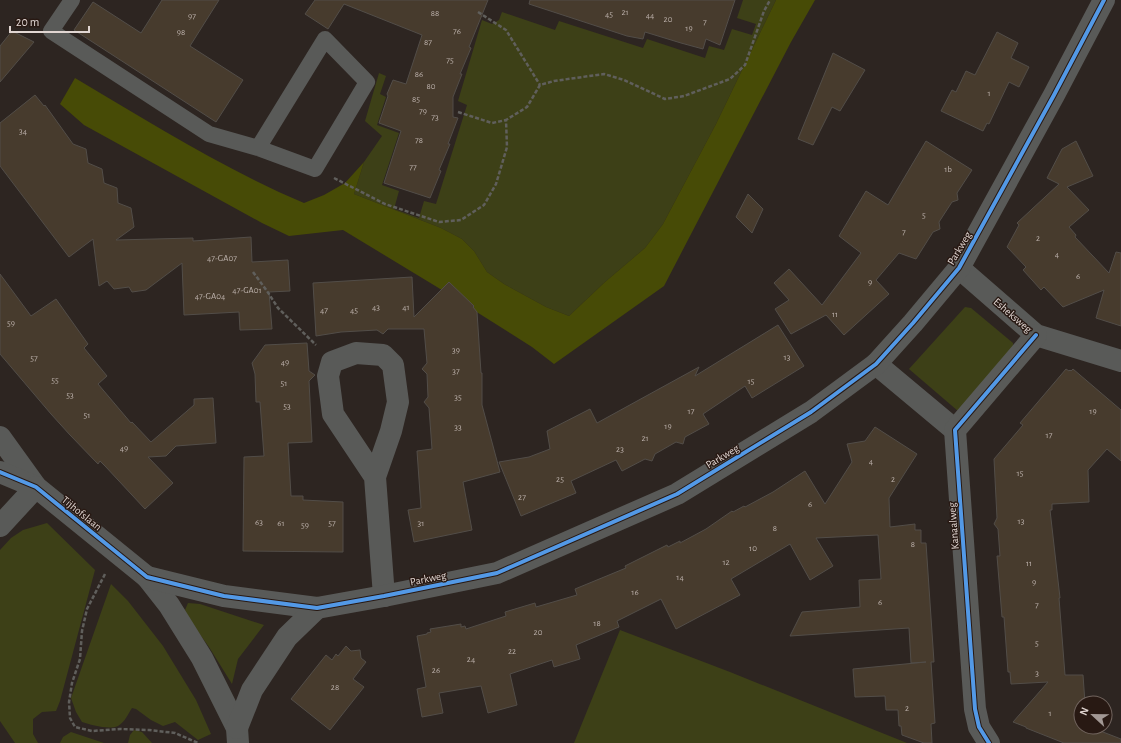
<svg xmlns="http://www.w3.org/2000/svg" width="1121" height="743" font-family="'Alegreya Sans',sans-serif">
<rect width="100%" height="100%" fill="#2d2521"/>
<g fill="#3d4017">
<polygon points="743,0 776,0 716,124 663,224 645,248 605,282 569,316 546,307 504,284 487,272 474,251 462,239 441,228 354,194 364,162 382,136 365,121 379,73 386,76 380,94 386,97 377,125 399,133 382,185 399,191 394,209 419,218 424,201 436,204 467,105 458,101 482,20 492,24 499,20 502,12 555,30 559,21 643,48 647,39 705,58 709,46 724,50 732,29 752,35 756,24 737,18"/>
<polygon points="965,307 971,308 1013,343 1013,350 958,411 909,369"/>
<polygon points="47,523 95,570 60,701 56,711 42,712 33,719 33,734 38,743 15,743 0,721 0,550 11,538 23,530"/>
<path d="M 111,584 L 128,601 L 163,646 L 196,700 L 211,734 L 198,740 L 175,722 L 163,726 L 151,720 L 136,709 L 132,708 C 128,714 125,722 118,726 C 109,730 91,725 82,722 L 76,712 L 71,698 Z"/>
<polygon points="188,603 200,604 264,625 238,659 232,684 209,647 189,619 185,610"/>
<polygon points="620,630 730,672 907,743 574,743"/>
<polygon points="134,730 142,732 152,743 128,743 130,735"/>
<polygon points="71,732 104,743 60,743 63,737"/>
</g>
<path fill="#474b06" d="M 776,0 L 815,0 L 791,42 L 664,286 L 554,364 L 532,347 L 437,287 L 343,230 L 289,236 L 262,223 L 84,125 L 60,104 L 75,78 C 149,122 224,169 304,203 L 324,195 L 345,183 L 364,162 L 354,194 L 441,228 L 462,239 L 474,251 L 487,272 L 504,284 L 546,307 L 569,316 L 605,282 L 645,248 L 663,224 L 716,124 Z"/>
<g fill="#473b2d" stroke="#524d48">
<polygon points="162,0 219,0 190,46 243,80 216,122 74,30 93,2 141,33"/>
<polygon points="315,0 488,0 469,47 471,48 460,74 462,74 453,97 453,117 458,118 448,144 450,144 439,170 441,171 430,198 384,183 401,131 379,123 388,96 387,94 393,80 406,84 422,35 344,4 328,29 305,14"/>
<polygon points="530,0 735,0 720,45 706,39 703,49 681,43 645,32 643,39 627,36 529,4"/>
<polygon points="12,31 34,42 0,82 0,46"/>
<polygon points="997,32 1018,43 1011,58 1029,67 1019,87 1009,82 989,124 987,123 983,131 941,111 952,90 956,92 966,71 975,75"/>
<polygon points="833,53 865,70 840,111 832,107 813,145 798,139"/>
<polygon points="35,95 44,106 45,105 73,144 86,149 88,163 102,169 104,183 117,188 118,203 131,208 134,227 116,240 193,238 193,241 251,237 252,262 288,260 290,291 269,292 272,329 240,330 239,312 184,315 182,263 146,290 132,292 129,287 114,289 107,281 99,286 93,239 69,257 0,166 0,123"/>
<polygon points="926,141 972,170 957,193 958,200 952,202 939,222 940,229 933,232 916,259 899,253 876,280 889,294 844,335 826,315 791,334 775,309 789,300 774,283 789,269 822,305 861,253 839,236 866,191 888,205"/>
<polygon points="1076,141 1093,176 1067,187 1089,210 1069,227 1076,235 1075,237 1109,273 1116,252 1121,253 1121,326 1096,318 1104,290 1063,307 1044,287 1041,290 1023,270 1026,267 1007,247 1019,225 1017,223 1059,184 1047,178 1062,149"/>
<polygon points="748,194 763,209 752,233 736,217"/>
<polygon points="0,274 31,316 56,299 88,344 84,348 107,376 98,384 131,423 132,422 151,442 194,405 194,399 213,398 216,443 176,446 166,456 148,457 173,483 145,509 105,466 100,461 98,464 70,435 51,414 0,354"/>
<polygon points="412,277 414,317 449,282 474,306 473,307 477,312 481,373 482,373 482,405 500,472 463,482 472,530 414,542 408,510 421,508 417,451 432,449 429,408 424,402 428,397 427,374 422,369 427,363 424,329 388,329 383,334 377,330 341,332 316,336 313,283"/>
<polygon points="778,325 804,366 752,398 745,386 703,414 709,424 685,437 683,444 676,442 655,454 652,461 645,459 622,471 616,460 571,481 576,493 521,516 499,462 529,457 550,449 547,431 590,409 597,423 699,367 695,376"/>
<polygon points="307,343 309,371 315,375 309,381 312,442 288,443 291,496 303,496 303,500 343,502 343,552 243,551 244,457 264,456 260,402 256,402 255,374 252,363 265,345"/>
<polygon points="1066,369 1069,371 1070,370 1071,371 1073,369 1121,410 1121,461 1107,449 1088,470 1089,502 1052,504 1052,510 1050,510 1060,598 1059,598 1065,675 1083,675 1085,703 1081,703 1081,727 1090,727 1121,739 1121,743 1064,743 1026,728 1026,727 1013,722 1048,682 1011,684 1010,672 1008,672 1004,617 1002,617 997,556 1000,556 998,529 994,524 997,518 994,459 1023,425 1020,423"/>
<polygon points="875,427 917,454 889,498 890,527 915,524 915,530 921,530 921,543 926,543 934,662 931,662 935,723 931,724 932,743 924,743 902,735 901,726 899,726 898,710 886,710 885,696 855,697 853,669 926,662 911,663 909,628 790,636 802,612 860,607 859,580 881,579 878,535 816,538 833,566 810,580 790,544 731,579 740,595 676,629 661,599 617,621 619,627 576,645 580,659 554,667 552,660 510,674 517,705 488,713 481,686 439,693 443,713 422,717 417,689 426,687 417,636 427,634 427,633 431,632 430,629 461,624 461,627 465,626 466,629 506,616 505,612 535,603 536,607 577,595 575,589 626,568 625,566 667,545 668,547 680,541 680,543 706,529 732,511 733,512 744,506 745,507 773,492 805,471 825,504 852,462 847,444 865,441"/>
<polygon points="346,646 351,651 360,650 361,658 366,662 353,679 364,687 330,730 291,699 326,655 332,660 336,654 338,656"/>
</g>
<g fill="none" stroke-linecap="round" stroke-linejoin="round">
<g stroke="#605f5c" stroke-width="2.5" stroke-dasharray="4 2" stroke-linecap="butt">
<polyline points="478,12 506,30 540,85"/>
<polyline points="458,112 492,123 506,120"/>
<polyline points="334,178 385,204 439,222 461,220 484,205 496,184 507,147 506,120 527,107 540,85 554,81 604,74 624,80 665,99 684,96 730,79 745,65 764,11 770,0"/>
<polyline points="253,272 267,291 278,308 316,345"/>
<polyline points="105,574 87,609 82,631 80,659 72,683 69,702 70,718 75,727 92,731 120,729 149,730 175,733 198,743"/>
</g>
<polyline stroke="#595a58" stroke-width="16" points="72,0 51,31 209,134 258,148 315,169 367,82 325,39 258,148"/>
<g stroke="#595a58" stroke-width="22">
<polyline points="959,268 1036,335 1121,361"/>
<polyline points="876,364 955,430"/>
<polyline points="0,437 36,487 147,577 169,605 202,658 237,728 238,743"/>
<polyline points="0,472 36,487"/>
<polyline points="375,477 333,414 328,376 332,362 356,353 383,355 393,365 398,402 391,431 375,477 384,596"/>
<polyline points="0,526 36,487"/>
<polyline points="147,577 224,596 317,608 384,596 497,573 677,494 811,412 876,364 913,323 959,268 1054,95 1104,0"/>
<polyline points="237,728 252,690 287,637 317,608"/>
<polyline points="989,743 979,727 975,709 955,430 1036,335"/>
</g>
<g stroke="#281913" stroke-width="6">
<g id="cycleway">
<polyline points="0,472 36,487 147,577 224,596 317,608 384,596 497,573 677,494 811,412 876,364 913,323 959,268 1054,95 1104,0"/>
<polyline points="989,743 979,727 975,709 955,430 1036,335"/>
</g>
</g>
<use href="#cycleway" stroke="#5399e6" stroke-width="4"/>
</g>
<g text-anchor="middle" stroke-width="3" stroke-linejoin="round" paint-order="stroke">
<g font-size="9" fill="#baafa9">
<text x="625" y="15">21</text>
<text x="435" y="16">88</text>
<text x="609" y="17">45</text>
<text x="650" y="18">44</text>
<text x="192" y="19">97</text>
<text x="668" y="22">20</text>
<text x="705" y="25">7</text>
<text x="689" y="31">19</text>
<text x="457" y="34">76</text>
<text x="181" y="35">98</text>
<text x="428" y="45">87</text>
<text x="450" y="63">75</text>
<text x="419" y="77">86</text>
<text x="431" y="89">80</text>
<text x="989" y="96">1</text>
<text x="416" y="102">85</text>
<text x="423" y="114">79</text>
<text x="435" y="120">73</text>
<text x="23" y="134">34</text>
<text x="419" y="143">78</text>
<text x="413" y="170">77</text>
<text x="948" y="172">1b</text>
<text x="924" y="218">5</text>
<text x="904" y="235">7</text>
<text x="1038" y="241">2</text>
<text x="1057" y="257">4</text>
<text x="222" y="261">47-GA07</text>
<text x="1078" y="279">6</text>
<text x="870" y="285">9</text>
<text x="247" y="293">47-GA01</text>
<text x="210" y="299">47-GA04</text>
<text x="376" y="310">43</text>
<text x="406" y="310">41</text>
<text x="324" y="313">47</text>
<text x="354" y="313">45</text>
<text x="835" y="317">11</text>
<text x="11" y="326">59</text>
<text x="456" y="353">39</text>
<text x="787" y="360">13</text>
<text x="34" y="361">57</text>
<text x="285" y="365">49</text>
<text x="456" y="374">37</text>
<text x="55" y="383">55</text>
<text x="751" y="384">15</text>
<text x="284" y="386">51</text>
<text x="70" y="398">53</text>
<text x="458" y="400">35</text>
<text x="287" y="409">53</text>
<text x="691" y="414">17</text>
<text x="1093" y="414">19</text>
<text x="87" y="418">51</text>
<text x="668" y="429">19</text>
<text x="458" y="430">33</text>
<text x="1049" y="438">17</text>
<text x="645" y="441">21</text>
<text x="124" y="451">49</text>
<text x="620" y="452">23</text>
<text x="871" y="464">4</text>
<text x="1020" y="476">15</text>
<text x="560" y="482">25</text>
<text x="893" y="482">2</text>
<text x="522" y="500">27</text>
<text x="810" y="507">6</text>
<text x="1021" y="524">13</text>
<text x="259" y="525">63</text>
<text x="281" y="526">61</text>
<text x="332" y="526">57</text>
<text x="421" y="526">31</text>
<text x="305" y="528">59</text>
<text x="775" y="531">8</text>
<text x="913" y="547">8</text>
<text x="753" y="551">10</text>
<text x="726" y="565">12</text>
<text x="1029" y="566">11</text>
<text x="680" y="580">14</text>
<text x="1034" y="585">9</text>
<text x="635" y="595">16</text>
<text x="880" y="605">6</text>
<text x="1037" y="608">7</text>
<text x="597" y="626">18</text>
<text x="538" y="635">20</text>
<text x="1037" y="646">5</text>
<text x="512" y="654">22</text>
<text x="471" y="662">24</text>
<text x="436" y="673">26</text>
<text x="1037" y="676">3</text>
<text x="335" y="690">28</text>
<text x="907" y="711">2</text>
<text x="1050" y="716">1</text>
</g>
<g font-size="11" fill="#e1d6d2" stroke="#281913">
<text transform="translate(959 248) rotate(-59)" y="4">Parkweg</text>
<text transform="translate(1013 315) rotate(41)" y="4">Esheksweg</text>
<text transform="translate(722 456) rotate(-31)" y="4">Parkweg</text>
<text transform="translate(82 513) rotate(39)" y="4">Tijhofslaan</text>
<text transform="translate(953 526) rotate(-94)" y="4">Kanaalweg</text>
<text transform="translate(428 578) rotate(-11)" y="4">Parkweg</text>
</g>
</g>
<g transform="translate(1093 715) rotate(292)"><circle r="19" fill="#281913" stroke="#72655f"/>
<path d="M0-3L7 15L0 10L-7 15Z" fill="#a29894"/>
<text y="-6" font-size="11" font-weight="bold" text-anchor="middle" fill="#e1d6d2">N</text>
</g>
<path d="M10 26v6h79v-6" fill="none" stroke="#e1d6d2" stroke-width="2"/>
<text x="16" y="26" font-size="12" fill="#e1d6d2" stroke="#281913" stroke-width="3" paint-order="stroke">20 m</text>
</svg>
